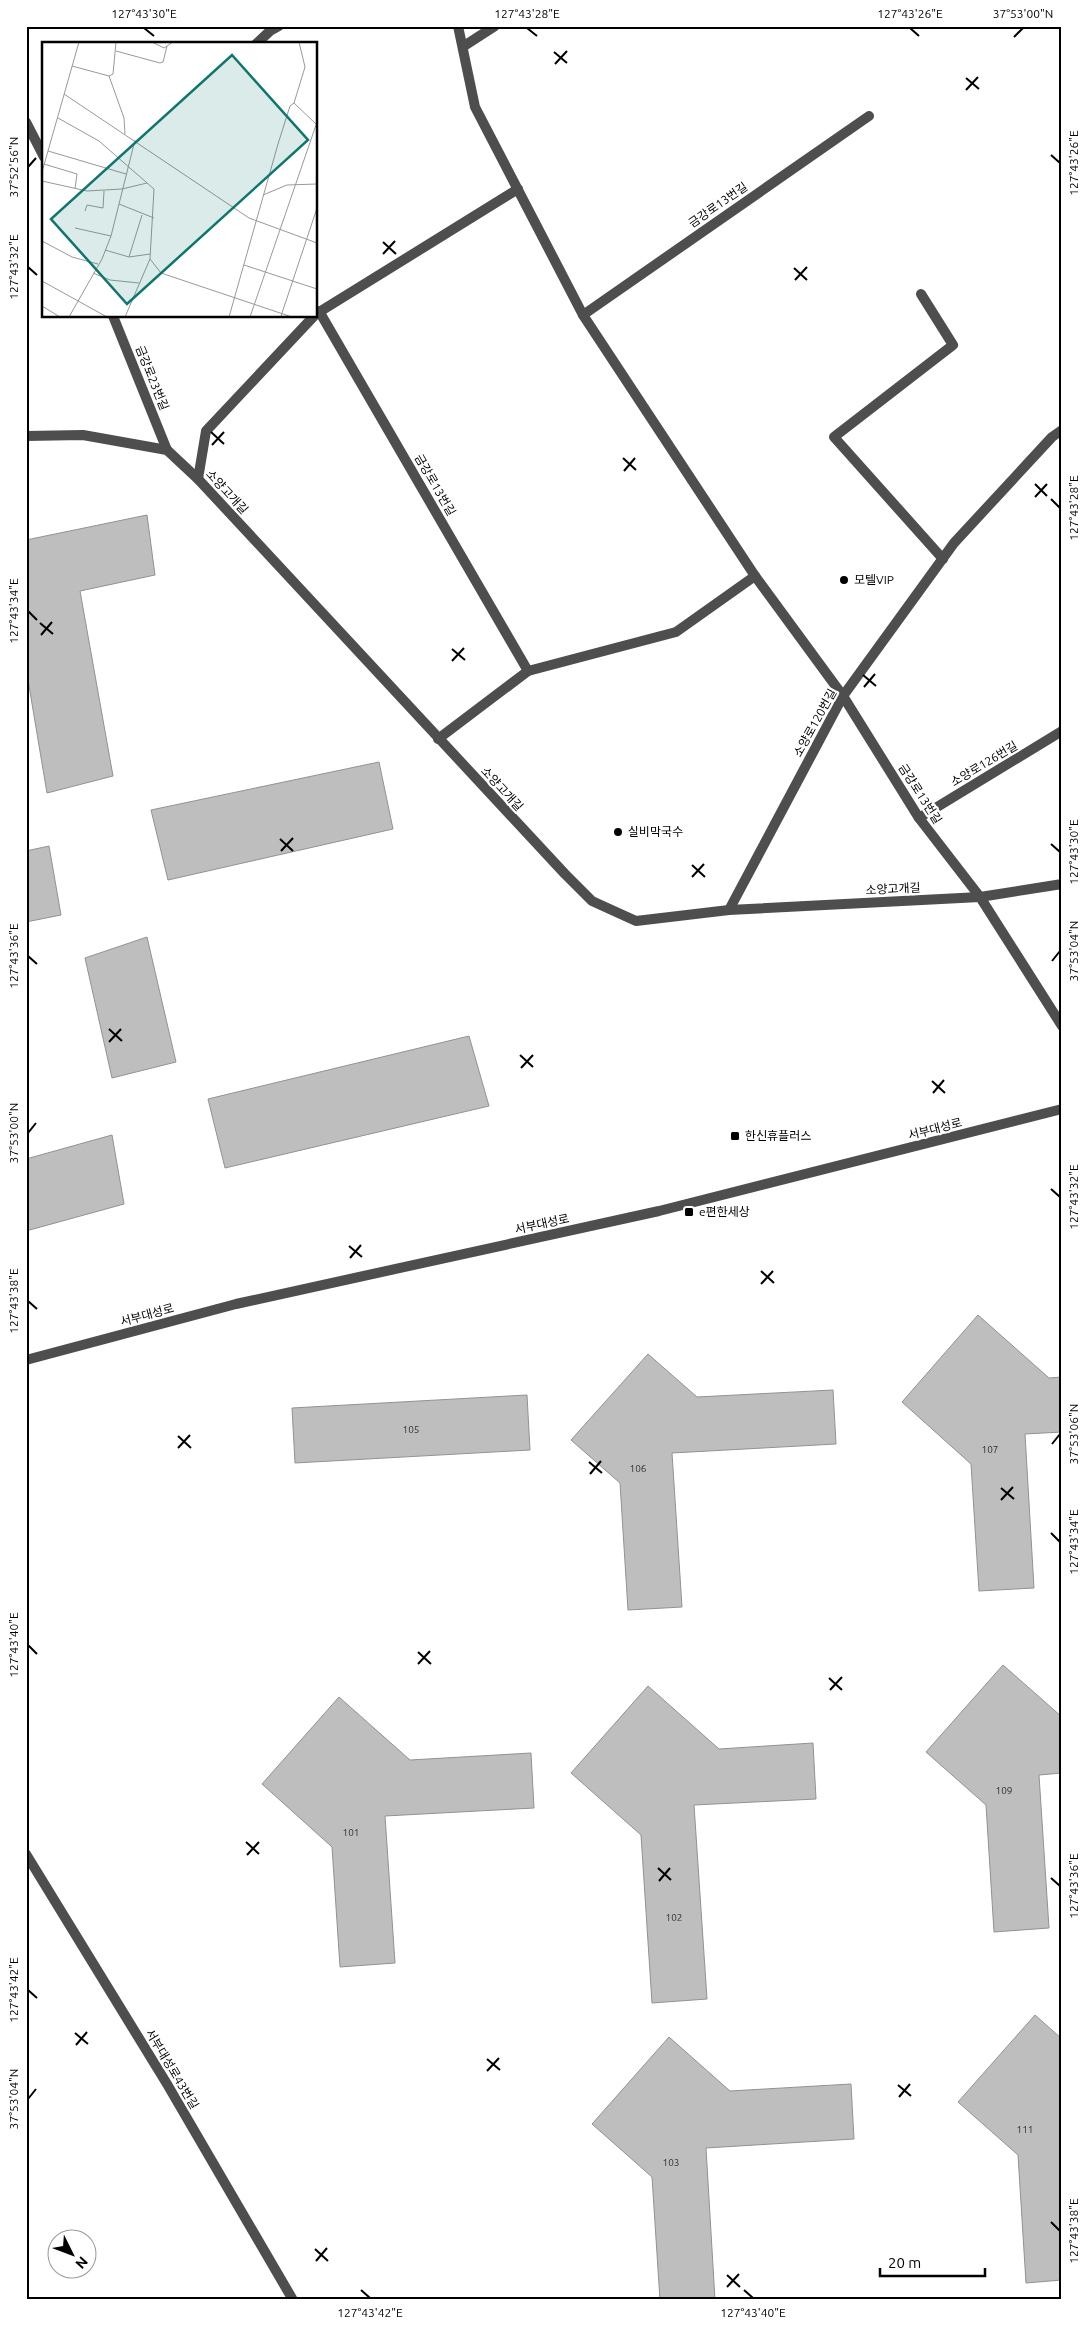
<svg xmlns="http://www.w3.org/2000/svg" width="1088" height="2326" font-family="Ubuntu,'Noto Sans KR',sans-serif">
<rect width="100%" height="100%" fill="#fff"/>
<g fill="#bebebe" stroke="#929292">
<polygon points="147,515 155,575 80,591 113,776 47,793 26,668 26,540"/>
<polygon points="379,762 393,829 168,880 151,810"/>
<polygon points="49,846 61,915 26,922 26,851"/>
<polygon points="147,937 176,1062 112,1078 85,958"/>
<polygon points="469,1036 489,1106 225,1168 208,1099"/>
<polygon points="112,1135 124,1204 26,1231 26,1159"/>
<polygon points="978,1315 1049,1378 1062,1377 1062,1432 1025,1434 1034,1588 979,1591 971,1464 902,1402"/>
<polygon points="648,1354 697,1397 833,1390 836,1444 672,1453 682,1607 628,1610 620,1483 571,1440"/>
<polygon points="527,1395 530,1450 295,1463 292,1408"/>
<polygon points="1003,1665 1062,1717 1062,1773 1039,1775 1049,1928 994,1932 986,1805 926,1752"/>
<polygon points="648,1686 719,1749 813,1743 816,1799 694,1805 707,1999 652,2003 641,1835 571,1773"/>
<polygon points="339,1697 410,1760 531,1753 534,1808 385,1816 395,1963 340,1967 332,1847 262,1784"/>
<polygon points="1035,2015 1062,2039 1062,2280 1026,2283 1018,2155 958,2102"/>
<polygon points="669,2037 730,2091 851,2084 854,2139 706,2148 715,2300 660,2300 652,2177 592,2124"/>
</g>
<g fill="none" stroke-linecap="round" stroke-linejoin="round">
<g stroke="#4e4e4e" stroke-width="10">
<polyline points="458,26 475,107 583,315 755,576 843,696 919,818 980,897 1062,1026"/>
<polyline points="256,44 270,31 279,26"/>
<polyline points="464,46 495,26"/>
<polyline points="26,122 44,157"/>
<polyline points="921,294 953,345 834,437 943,559"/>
<polyline points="319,311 528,671"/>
<polyline points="316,314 518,189"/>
<polyline points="583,315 869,116"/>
<polyline points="113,316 167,450"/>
<polyline points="26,436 83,435 167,450 198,479 565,874 592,901 636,921 729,910 980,897 1062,884"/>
<polyline points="198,479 206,431 314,316"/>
<polyline points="438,739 528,671 676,632 755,576"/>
<polyline points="919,818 1062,731"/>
<polyline points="729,910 843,696 954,543 1052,437 1062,430"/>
</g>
<polyline stroke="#4e4e4e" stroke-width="10" points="26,1854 167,2084 293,2300"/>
<polyline stroke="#4e4e4e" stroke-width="10" points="26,1360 236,1304 659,1211 1062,1109"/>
</g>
<path fill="none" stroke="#000" stroke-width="2" d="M 144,28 L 154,36M 527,28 L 537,36M 910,28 L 919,36M 1014,37 L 1023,28M 554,52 L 567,63M 555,64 L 567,51M 966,78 L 979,89M 966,90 L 978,77M 1051,155 L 1060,163M 28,167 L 36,158M 383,242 L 396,254M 383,254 L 395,241M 28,267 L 37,275M 794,268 L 807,280M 795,280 L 807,267M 211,432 L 224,444M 212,445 L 224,432M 623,458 L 636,470M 624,471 L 635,458M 1035,484 L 1047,496M 1035,497 L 1047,484M 1051,499 L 1060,508M 28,611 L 37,620M 40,623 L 53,634M 41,635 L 52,622M 452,649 L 465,660M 452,661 L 464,648M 863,675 L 876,686M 864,687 L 875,674M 280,839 L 293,851M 1051,844 L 1060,852M 281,851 L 293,838M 692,865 L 705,877M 692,877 L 704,864M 28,956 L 37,964M 1052,961 L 1060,951M 109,1029 L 122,1041M 109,1042 L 121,1029M 520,1055 L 533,1067M 521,1068 L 533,1055M 932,1081 L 945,1093M 933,1093 L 944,1080M 28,1133 L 36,1123M 1051,1189 L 1060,1197M 349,1246 L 362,1257M 350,1258 L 361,1245M 761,1271 L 774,1283M 761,1284 L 773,1271M 28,1301 L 37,1309M 178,1436 L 191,1448M 1052,1444 L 1060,1434M 178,1448 L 190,1435M 589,1462 L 602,1473M 590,1474 L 601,1461M 1001,1488 L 1014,1499M 1001,1500 L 1013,1487M 1051,1533 L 1060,1542M 28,1645 L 37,1654M 418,1652 L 431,1664M 418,1664 L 430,1651M 829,1678 L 842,1690M 830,1690 L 842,1677M 246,1842 L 259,1854M 247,1855 L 259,1842M 658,1868 L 671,1880M 1051,1878 L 1060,1886M 659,1881 L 670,1868M 28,1990 L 37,1998M 75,2033 L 88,2044M 76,2045 L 87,2032M 487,2059 L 500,2070M 487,2071 L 499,2058M 898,2085 L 911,2096M 899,2097 L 910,2084M 28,2099 L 36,2089M 1051,2222 L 1060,2231M 315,2249 L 328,2261M 316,2261 L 327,2248M 727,2275 L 740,2287M 727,2287 L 739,2274M 361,2290 L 370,2298M 744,2290 L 753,2298"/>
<g fill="#000" stroke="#fff" stroke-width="2">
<circle cx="844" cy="580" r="5"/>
<circle cx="618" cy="832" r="5"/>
<rect x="730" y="1131" width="10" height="10" rx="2.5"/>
<rect x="684" y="1207" width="10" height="10" rx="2.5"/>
</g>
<g text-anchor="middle" stroke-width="4.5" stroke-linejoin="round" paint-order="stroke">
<g font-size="10" fill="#303030">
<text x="411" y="1433">105</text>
<text x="990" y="1453">107</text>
<text x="638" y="1472">106</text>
<text x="1004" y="1794">109</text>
<text x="351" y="1836">101</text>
<text x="674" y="1921">102</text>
<text x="1025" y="2133">111</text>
<text x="671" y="2166">103</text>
</g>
<g font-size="12" fill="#000" stroke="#fff">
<text transform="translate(718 205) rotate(-35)" y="4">금강로13번길</text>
<text transform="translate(152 378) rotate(68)" y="4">금강로23번길</text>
<text transform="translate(435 485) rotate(60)" y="4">금강로13번길</text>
<text transform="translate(227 492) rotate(47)" y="4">소양고개길</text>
<text transform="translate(815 723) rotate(-61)" y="4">소양로120번길</text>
<text transform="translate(984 764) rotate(-31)" y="4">소양로126번길</text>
<text transform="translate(502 789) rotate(47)" y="4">소양고개길</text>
<text transform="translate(920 794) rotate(57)" y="4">금강로13번길</text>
<text transform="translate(893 889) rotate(-3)" y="4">소양고개길</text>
<text transform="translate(935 1129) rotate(-14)" y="4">서부대성로</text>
<text transform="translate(542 1224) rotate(-12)" y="4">서부대성로</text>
<text transform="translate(147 1315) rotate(-15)" y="4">서부대성로</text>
<text transform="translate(172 2069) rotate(59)" y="4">서부대성로43번길</text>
</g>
<g font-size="12" fill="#000" stroke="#fff" text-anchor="start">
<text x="854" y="584">모텔VIP</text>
<text x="628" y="836">실비막국수</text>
<text x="745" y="1140">한신휴플러스</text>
<text x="699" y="1216">e편한세상</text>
</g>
</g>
<g transform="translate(42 42)">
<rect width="275" height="275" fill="#fff"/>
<path fill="none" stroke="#999" stroke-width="1" d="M 110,0 L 122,6 L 131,0M 257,0 L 263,25 L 252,61 L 275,83M 74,9 L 118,21 L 121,20 L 125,4M 30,24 L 67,34M 67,34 L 82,76 L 83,92M 67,34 L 71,32 L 74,0M 22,52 L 207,176 L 275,201M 16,76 L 57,99 L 112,147 L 108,217 L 119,231 L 250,275M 6,109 L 84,132M 2,122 L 35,132 L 33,147M 0,130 L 37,0M 0,139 L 45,149 L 80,147 L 105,141M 221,153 L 245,143 L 275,142M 77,162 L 112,176M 43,169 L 45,163 L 61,166 L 62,149M 33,186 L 69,194M 0,199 L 30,215 L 56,222M 63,208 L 87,215 L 108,212M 87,215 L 100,173M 202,223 L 275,247M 51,231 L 68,238 L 97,241M 0,239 L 65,275M 0,264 L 18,275M 239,274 L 275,166M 27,275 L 60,217 L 69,194 L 93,98M 83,275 L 108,217M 187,275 L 236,102 L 248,64 L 252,61M 208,275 L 274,83"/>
<path fill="#0f766e" fill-opacity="0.15" stroke="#0f766e" stroke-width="2.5" d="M 190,13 L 266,98 L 85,262 L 9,177 Z"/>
<rect width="275" height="275" fill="none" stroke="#000" stroke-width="2.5"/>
</g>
<rect width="1088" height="2326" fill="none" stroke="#ffffff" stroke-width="55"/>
<g transform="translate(72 2254) rotate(132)"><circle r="24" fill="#ffffff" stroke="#999999"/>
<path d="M0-4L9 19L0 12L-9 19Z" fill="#000000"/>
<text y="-8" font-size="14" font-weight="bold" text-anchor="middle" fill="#000000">N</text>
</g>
<path d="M880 2268v8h105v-8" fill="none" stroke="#000000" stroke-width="2.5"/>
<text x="888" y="2268" font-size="15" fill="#000000" stroke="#ffffff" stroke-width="4" paint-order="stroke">20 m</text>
<rect x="28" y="28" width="1032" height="2270" fill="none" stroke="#000" stroke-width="2"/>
<g font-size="12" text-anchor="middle" fill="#000">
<text x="144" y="18">127°43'30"E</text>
<text x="527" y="18">127°43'28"E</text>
<text x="910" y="18">127°43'26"E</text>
<text x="1023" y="18">37°53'00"N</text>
<text transform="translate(1074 163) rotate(-90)" y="4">127°43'26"E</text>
<text transform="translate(14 167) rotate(-90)" y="4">37°52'56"N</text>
<text transform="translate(14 267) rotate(-90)" y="4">127°43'32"E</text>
<text transform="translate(1074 508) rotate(-90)" y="4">127°43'28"E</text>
<text transform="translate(14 611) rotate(-90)" y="4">127°43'34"E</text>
<text transform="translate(1074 852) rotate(-90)" y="4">127°43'30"E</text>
<text transform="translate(1074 951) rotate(-90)" y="4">37°53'04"N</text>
<text transform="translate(14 956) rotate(-90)" y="4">127°43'36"E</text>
<text transform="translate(14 1133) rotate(-90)" y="4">37°53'00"N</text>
<text transform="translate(1074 1197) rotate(-90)" y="4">127°43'32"E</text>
<text transform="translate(14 1301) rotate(-90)" y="4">127°43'38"E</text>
<text transform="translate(1074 1434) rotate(-90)" y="4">37°53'06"N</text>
<text transform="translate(1074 1542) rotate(-90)" y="4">127°43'34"E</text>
<text transform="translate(14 1645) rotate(-90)" y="4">127°43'40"E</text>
<text transform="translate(1074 1886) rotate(-90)" y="4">127°43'36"E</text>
<text transform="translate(14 1990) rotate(-90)" y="4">127°43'42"E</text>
<text transform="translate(14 2099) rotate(-90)" y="4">37°53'04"N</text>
<text transform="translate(1074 2231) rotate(-90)" y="4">127°43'38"E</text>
<text x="370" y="2317">127°43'42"E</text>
<text x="753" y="2317">127°43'40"E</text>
</g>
</svg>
